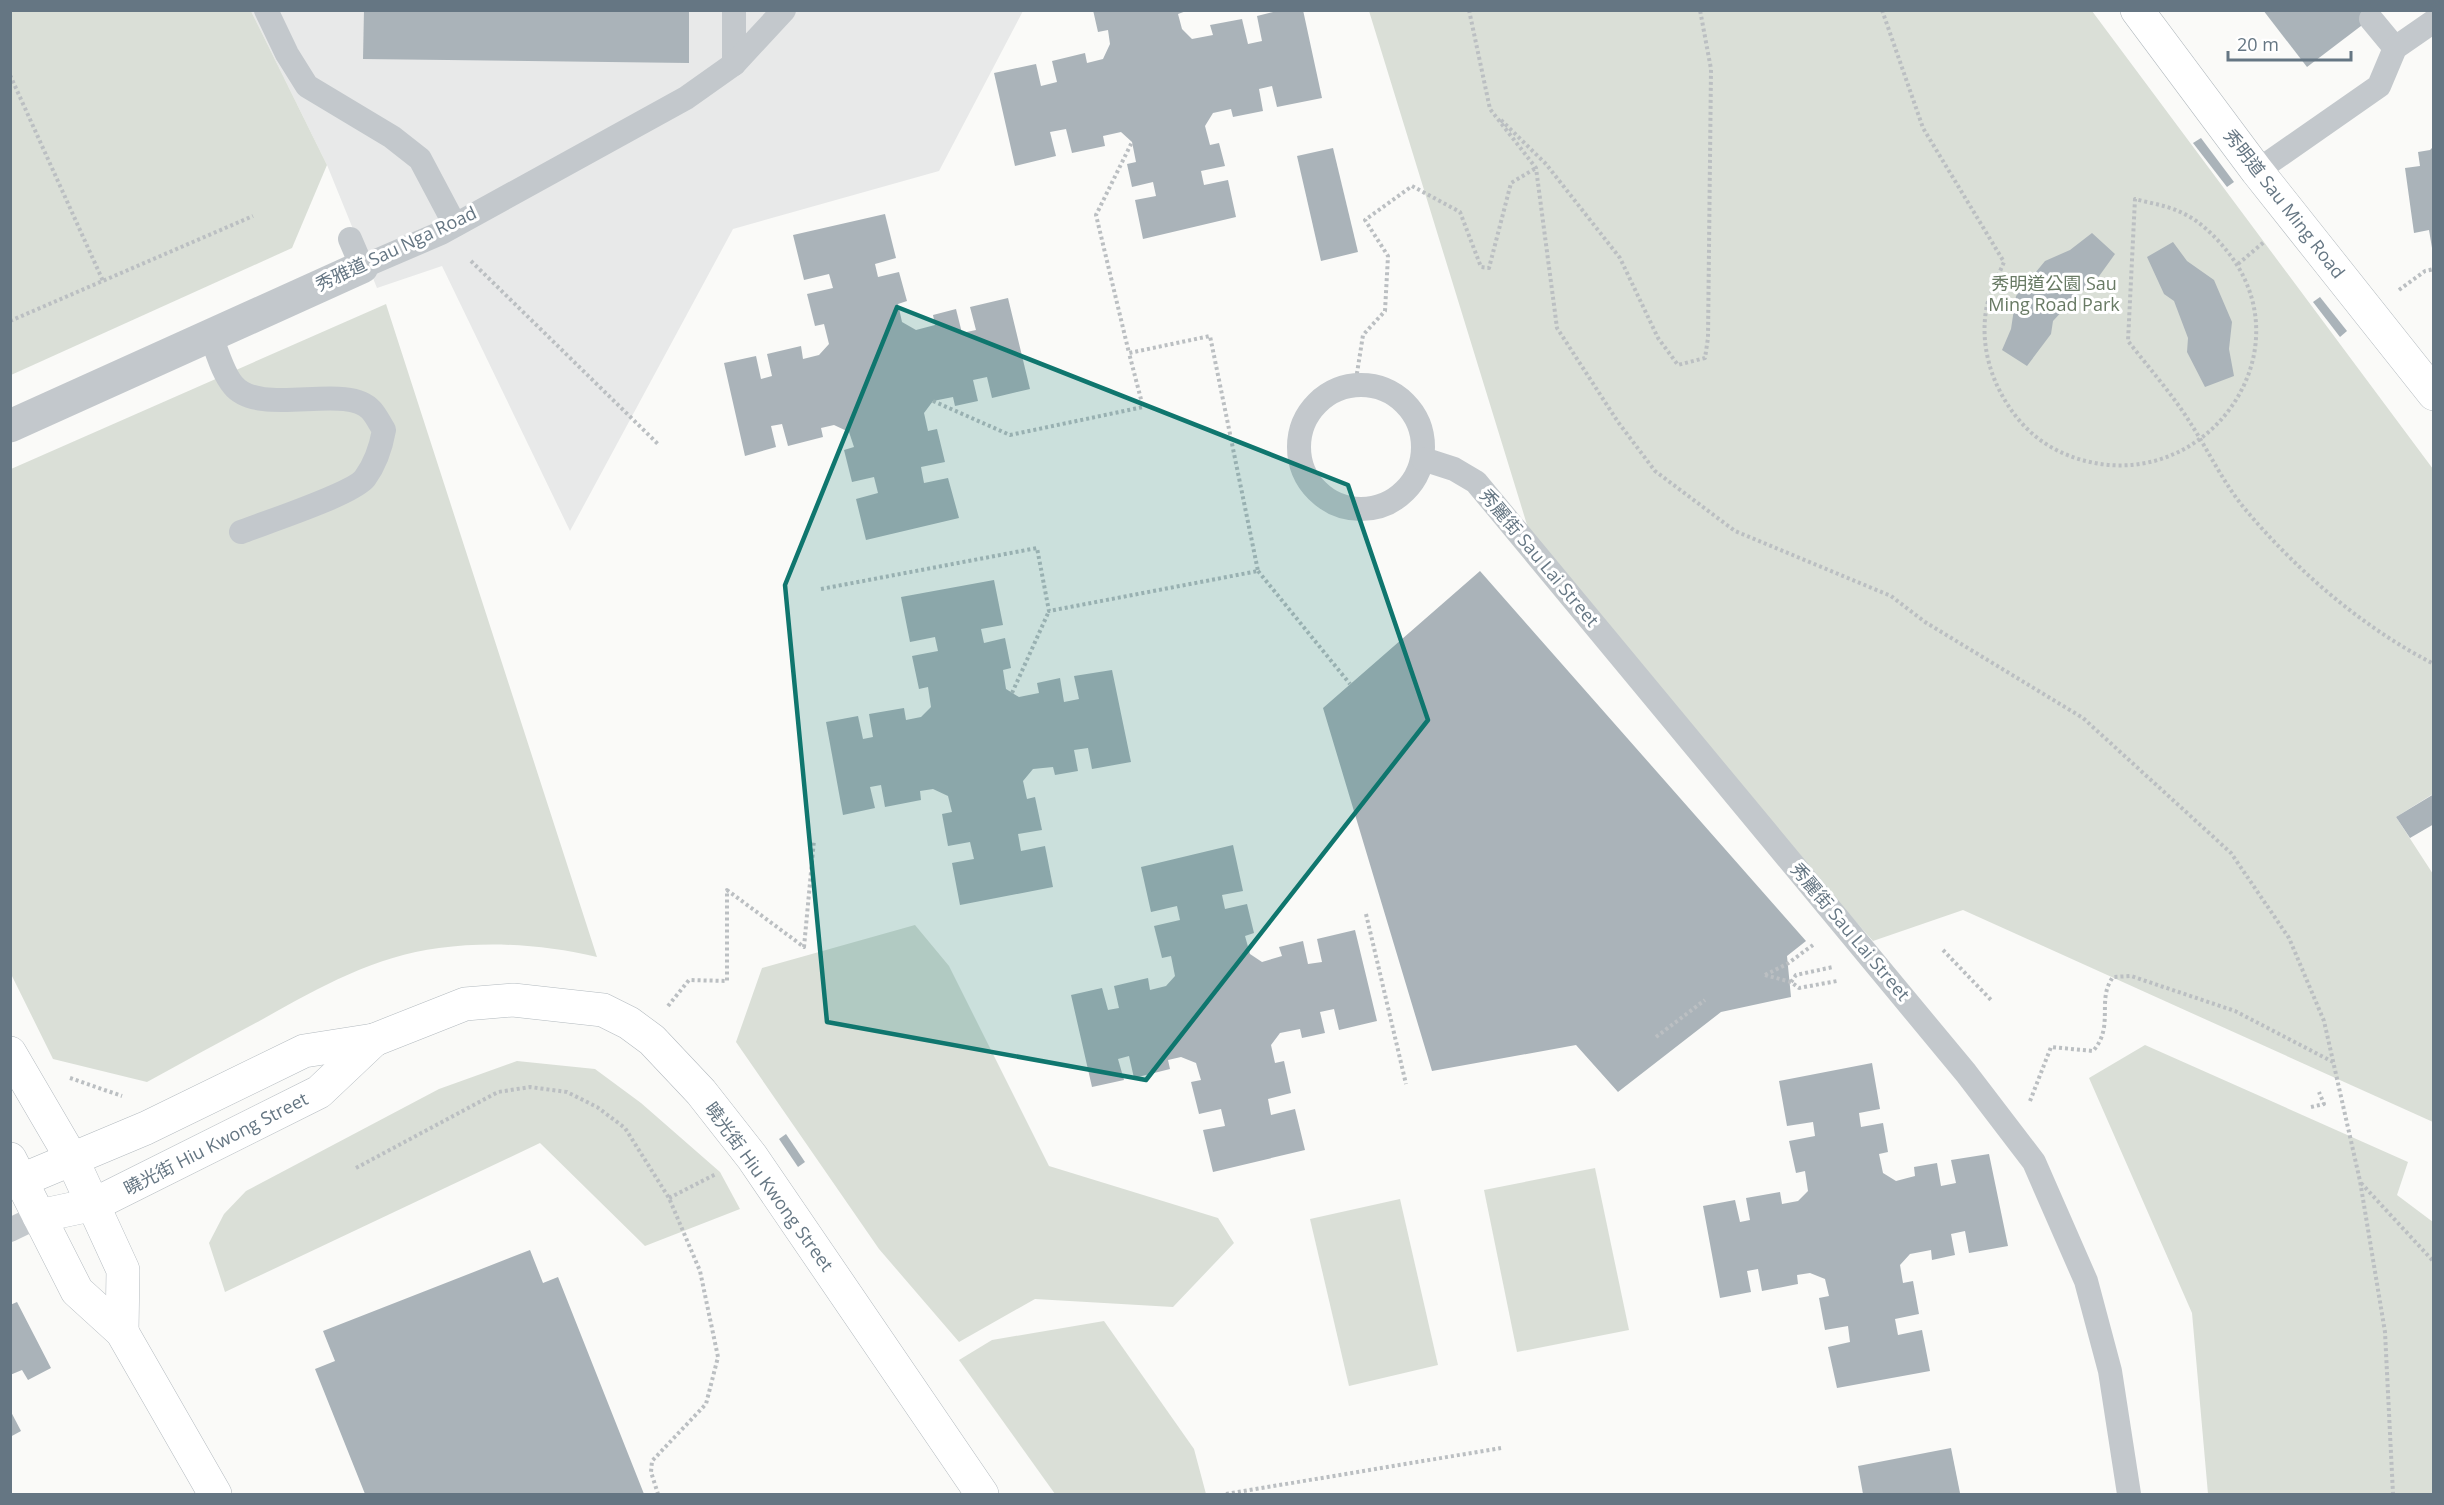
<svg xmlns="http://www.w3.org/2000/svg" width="2444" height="1505" font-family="'Open Sans','Noto Sans TC',sans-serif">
<rect width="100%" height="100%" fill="#fafaf8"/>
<polygon fill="#e8e9e9" points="251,11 1023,11 939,171 733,229 570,531 442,266 377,288 327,165"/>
<g fill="#dadfd7">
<polygon points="10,11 251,11 327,165 292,248 11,375"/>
<polygon points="1369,11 2092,11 2433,469 2433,794 2396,817 2433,874 2433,1122 1963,910 1873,941 1540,567"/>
<path d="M 386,304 L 597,957 C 545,945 493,941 439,948 C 375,956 318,988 263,1019 C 224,1040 185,1061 147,1082 L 53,1059 L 11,974 L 11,469 Z"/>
<polygon points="915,925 949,966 1049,1166 1218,1218 1234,1243 1173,1307 1035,1299 959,1342 879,1249 736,1042 762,968"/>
<polygon points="2145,1045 2408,1162 2397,1195 2433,1222 2433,1494 2208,1494 2192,1313 2089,1078"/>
<polygon points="517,1061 595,1069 641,1103 720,1172 740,1209 645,1246 540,1143 225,1292 209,1243 224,1214 246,1191 439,1089"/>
<polygon points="1595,1168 1629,1330 1517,1352 1484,1190"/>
<polygon points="1400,1199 1438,1365 1349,1386 1310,1219"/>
<polygon points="1104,1321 1194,1449 1206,1494 1055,1494 959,1360 992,1340"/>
</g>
<g fill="#aab3b9">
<polygon points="364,10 689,10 689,63 363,59"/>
<polygon points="1093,10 1189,10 1178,14 1182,29 1192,39 1213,35 1210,25 1242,19 1248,44 1262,41 1257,16 1281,10 1303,10 1322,98 1277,107 1272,86 1259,89 1263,111 1233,117 1231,109 1213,113 1205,126 1210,145 1219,143 1225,166 1201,171 1204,185 1228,180 1236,217 1143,239 1135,200 1156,196 1153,182 1132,187 1127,164 1136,162 1132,142 1121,132 1103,136 1105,146 1072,153 1066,129 1050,132 1056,156 1015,166 994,73 1036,64 1041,86 1057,82 1052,61 1085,53 1087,63 1103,59 1110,44 1108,30 1098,32"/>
<polygon points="2263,10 2382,10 2307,67"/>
<polygon points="2201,138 2234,182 2227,187 2193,143"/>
<polygon points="2434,146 2434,248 2432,248 2429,230 2414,233 2405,168 2420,166 2418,152 2430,150"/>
<polygon points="1333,148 1358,252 1321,261 1297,156"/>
<polygon points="885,214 896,258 875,264 878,277 899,272 907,301 898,304 902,322 916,330 935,325 933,315 956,309 962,333 976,330 970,307 1008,298 1030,389 992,398 987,377 973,380 978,401 955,406 953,397 933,401 924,413 928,431 937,429 945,462 921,467 924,483 948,478 959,518 866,540 856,499 878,493 874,477 852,482 844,450 854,447 849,432 834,425 821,428 823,437 788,446 782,424 771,426 776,447 745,456 724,363 756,356 761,379 772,376 767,354 801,346 803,359 819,355 829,344 824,324 815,326 807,294 833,288 829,274 804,280 793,235"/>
<polygon points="2092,233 2115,254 2092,286 2080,292 2053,321 2051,334 2027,366 2002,350 2011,329 2016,296 2045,261 2070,250"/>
<polygon points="2173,242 2187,261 2214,280 2232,322 2229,349 2234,376 2205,387 2187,352 2188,338 2174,301 2164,294 2147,257"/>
<polygon points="2320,297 2347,331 2340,337 2313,302"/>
<polygon points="1480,571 1806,941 1787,956 1791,997 1721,1012 1618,1092 1576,1045 1432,1071 1323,708"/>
<polygon points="994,580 1003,625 981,629 984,643 1005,638 1011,668 1003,670 1006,689 1019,697 1039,693 1037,683 1060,678 1064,702 1079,699 1074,676 1112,670 1131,762 1092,769 1088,748 1074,750 1078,771 1055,775 1053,767 1033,769 1023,781 1027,799 1035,797 1042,830 1018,834 1021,851 1045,846 1053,887 960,905 952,863 974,859 970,842 948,846 942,814 952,812 948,796 933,789 920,791 921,800 885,807 881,785 870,787 875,808 843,815 826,722 858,716 863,739 873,737 869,714 904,708 906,720 921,717 931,707 928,687 919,689 912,656 938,651 935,637 910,642 901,597"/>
<polygon points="2434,794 2434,824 2410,838 2396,817"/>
<polygon points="1233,845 1243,891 1222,895 1225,909 1247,904 1254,933 1245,936 1250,954 1262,962 1282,956 1279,947 1303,941 1308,964 1322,962 1317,939 1355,930 1377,1021 1339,1030 1334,1009 1320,1012 1325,1033 1302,1038 1300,1029 1280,1033 1271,1045 1275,1063 1284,1061 1291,1093 1268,1099 1271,1115 1295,1109 1305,1150 1213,1172 1203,1130 1225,1126 1221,1109 1199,1114 1191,1082 1201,1080 1196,1063 1181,1057 1168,1060 1170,1069 1134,1078 1129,1056 1118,1059 1124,1080 1092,1087 1071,995 1102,988 1108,1010 1119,1008 1114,986 1148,978 1150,990 1166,986 1175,976 1171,956 1162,958 1154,926 1180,920 1177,906 1151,912 1141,867"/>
<polygon points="1872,1063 1880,1109 1859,1113 1861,1127 1883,1123 1888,1152 1879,1154 1883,1173 1896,1181 1915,1176 1914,1167 1937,1163 1941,1186 1956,1183 1951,1160 1989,1154 2008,1246 1969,1253 1965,1231 1951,1234 1955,1255 1932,1260 1931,1250 1910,1254 1900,1265 1903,1283 1913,1281 1919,1314 1895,1319 1898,1335 1922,1330 1930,1371 1837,1388 1828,1347 1850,1342 1848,1326 1825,1330 1819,1298 1829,1296 1825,1279 1810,1273 1797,1275 1798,1284 1762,1291 1758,1269 1747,1271 1751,1292 1720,1298 1703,1206 1735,1200 1740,1222 1750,1220 1746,1198 1780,1192 1782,1204 1798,1201 1808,1191 1805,1171 1796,1173 1789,1141 1815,1136 1813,1122 1787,1126 1779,1081"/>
<polygon points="786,1134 805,1162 798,1167 779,1139"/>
<polygon points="530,1250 543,1283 558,1277 644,1494 365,1494 315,1369 335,1361 323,1331"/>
<polygon points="17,1302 51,1368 28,1380 22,1370 10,1375 10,1305"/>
<polygon points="10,1410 21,1431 10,1437"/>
<polygon points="1951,1448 1960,1493 1863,1494 1858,1466"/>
</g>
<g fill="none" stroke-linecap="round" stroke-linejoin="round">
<g stroke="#b3babf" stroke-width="34">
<g id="secondary">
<polyline points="2137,10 2257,171 2434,394"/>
<polyline points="10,1053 72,1159 123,1270 122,1332"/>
<polyline points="10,1159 77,1291 122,1332 215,1494"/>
<polyline points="22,1180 146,1128 304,1051 374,1040 465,1004 513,1000 603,1010 629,1023 652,1040 701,1092 752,1157 982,1494"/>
<polyline points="39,1216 95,1204 319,1092 374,1040"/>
</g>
</g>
<g stroke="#bbbfc2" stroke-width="4" stroke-dasharray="3 3" stroke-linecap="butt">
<polyline points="1469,10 1490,109 1536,168 1557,328 1618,422 1655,471 1735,531 1891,596 1925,622 2083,718 2231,853 2289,938 2324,1021 2360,1181 2385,1332 2393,1494"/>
<path d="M 1882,10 L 1923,128 L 2004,262 C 1998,276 1991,291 1987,305 C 1979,344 1991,384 2015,415 C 2034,440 2059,455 2090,462 C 2210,489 2307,350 2227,251 C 2214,235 2198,219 2178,211 C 2165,205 2149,203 2135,199 L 2128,341 C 2149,368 2173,395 2191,424 C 2209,452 2224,484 2245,509 C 2296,570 2363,628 2434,664"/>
<polyline points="10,75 103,281"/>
<polyline points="1501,120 1546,164 1620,258 1658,338 1678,365 1705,358 1708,338 1711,69 1700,10"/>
<polyline points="471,261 659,445"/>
<polyline points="2238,264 2264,242"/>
<polyline points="2399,290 2425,271 2434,269"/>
<polyline points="10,321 253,216"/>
<polyline points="1355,386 1363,335 1385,311 1388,256 1365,220 1412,186 1460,212 1481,267 1489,268 1511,183 1536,168"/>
<polyline points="933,401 1010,435 1143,407 1129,353"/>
<polyline points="1258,571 1350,684"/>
<polyline points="821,589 1037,548 1049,611 1258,571 1210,336 1129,353 1096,215 1132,142"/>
<polyline points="1012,693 1049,611"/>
<polyline points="1366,914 1406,1084"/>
<polyline points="1943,950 1992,1001"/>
<polyline points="1765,975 1791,982 1799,988 1837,981"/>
<polyline points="1765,975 1787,964 1813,945"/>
<polyline points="1791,982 1796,975 1833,967"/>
<polyline points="668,1006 689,980 727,981 727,890 804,947 814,840"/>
<polyline points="1656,1037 1705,1000"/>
<polyline points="70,1078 122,1096"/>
<path d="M 2030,1101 L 2051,1047 L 2093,1051 C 2115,1026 2096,1000 2113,977 L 2131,976 L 2235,1011 L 2333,1062"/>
<polyline points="2311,1107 2324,1104 2319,1092"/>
<polyline points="356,1168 498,1092 530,1087 567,1092 597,1107 625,1128 669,1198 700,1271 718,1357 706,1404 652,1461 651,1472 658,1494"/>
<polyline points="2361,1183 2434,1262"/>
<polyline points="669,1198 716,1174"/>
<polyline points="1226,1494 1501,1448"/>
</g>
<g stroke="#c3c8cc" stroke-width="24">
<polyline points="266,10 287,54 307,86 392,137 420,159 455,225"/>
<polyline points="2371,19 2395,48"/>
<polyline points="734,64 734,10"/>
<polyline points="2257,171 2379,86 2395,48 2434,21"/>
<polyline points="350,239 362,267 441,233 686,98 734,64 784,10"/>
<path d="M 210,334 C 217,350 222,372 233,385 C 259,418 347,382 371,410 C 376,415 380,424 384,430 C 381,447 376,463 365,478 C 353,494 264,523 241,532"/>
<circle cx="1361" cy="447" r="62"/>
<polyline points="1423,459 1454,469 1476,482 1966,1073 2034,1162 2086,1281 2110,1371 2129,1494"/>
<polyline points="10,1230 39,1216"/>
</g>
<polyline stroke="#c3c8cc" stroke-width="33" points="10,426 362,267"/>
<use href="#secondary" stroke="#fff" stroke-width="33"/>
</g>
<path fill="#0f766e" fill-opacity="0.2" stroke="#0f766e" stroke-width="4.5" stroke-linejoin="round" d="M 897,307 L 1348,485 L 1428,720 L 1146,1080 L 827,1022 L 785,585 Z"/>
<g text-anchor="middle" stroke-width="6" stroke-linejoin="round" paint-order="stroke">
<g font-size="18" fill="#657683" stroke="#fff">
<text transform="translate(2284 204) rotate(52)" y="6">秀明道 Sau Ming Road</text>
<text transform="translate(396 249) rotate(-25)" y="6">秀雅道 Sau Nga Road</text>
<text transform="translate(1539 558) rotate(50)" y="6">秀麗街 Sau Lai Street</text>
<text transform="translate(1850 932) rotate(50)" y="6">秀麗街 Sau Lai Street</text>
<text transform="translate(216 1144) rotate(-27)" y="6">曉光街 Hiu Kwong Street</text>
<text transform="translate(769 1187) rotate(54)" y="6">曉光街 Hiu Kwong Street</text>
</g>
<g font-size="18" fill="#687a64" stroke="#fff">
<text x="2054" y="290">秀明道公園 Sau<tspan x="2054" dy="21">Ming Road Park</tspan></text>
</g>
</g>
<rect width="2444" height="1505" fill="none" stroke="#657683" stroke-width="24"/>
<path d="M2228 51v9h123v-9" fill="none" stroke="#657683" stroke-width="3"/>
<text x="2237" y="51" font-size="18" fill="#657683" stroke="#ffffff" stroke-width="4.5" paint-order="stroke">20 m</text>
</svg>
